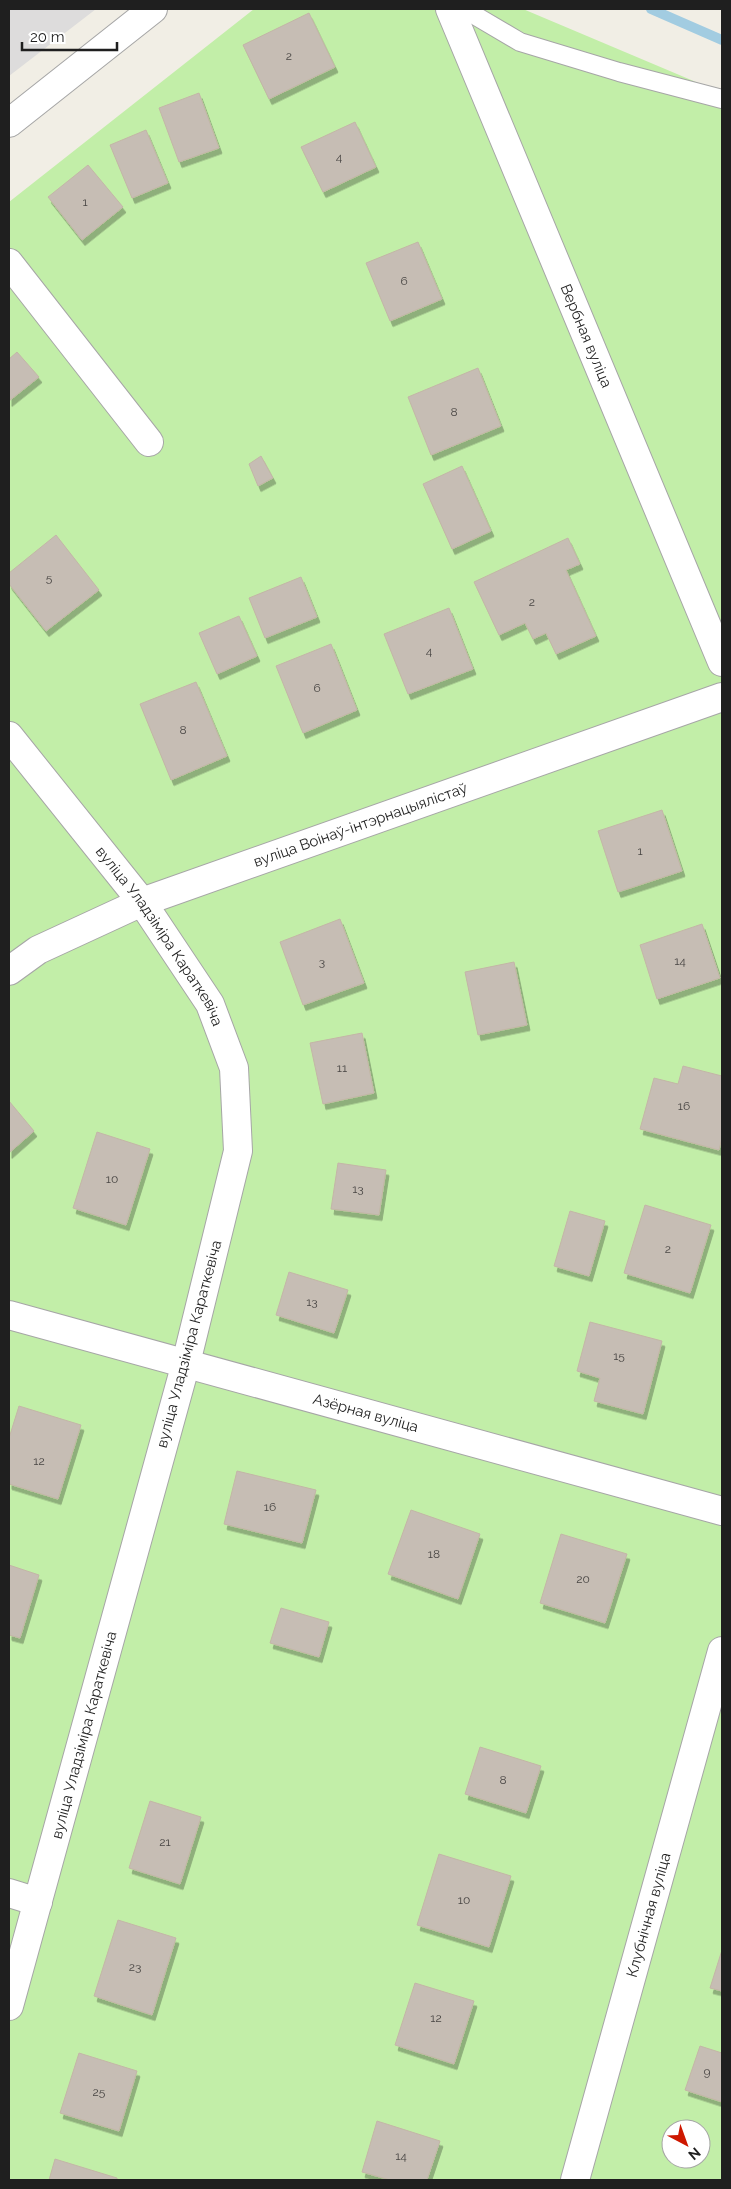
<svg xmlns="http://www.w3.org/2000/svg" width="731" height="2189" font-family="Raleway,sans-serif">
<defs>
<filter id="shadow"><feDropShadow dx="3" dy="5.5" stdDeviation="0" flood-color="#0004"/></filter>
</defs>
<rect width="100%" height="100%" fill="#f1eee5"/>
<polygon fill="#dddcdc" points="9,9 96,9 9,76"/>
<path fill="#c2eea8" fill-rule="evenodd" d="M 254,9 L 523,9 L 722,93 L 722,2180 L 9,2180 L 9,202 ZM 671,2129 L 701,2129 L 701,2159 L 671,2159 Z"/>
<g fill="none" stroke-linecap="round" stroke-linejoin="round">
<polyline stroke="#a2cce1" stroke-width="10" points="651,9 722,40"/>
</g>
<g fill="#c6bdb4" stroke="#c3b6a6" filter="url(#shadow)">
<polygon points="309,13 335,67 269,99 243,45"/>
<polygon points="199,93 219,148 179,162 159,108"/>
<polygon points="355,122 376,167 323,192 301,147"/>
<polygon points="146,130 168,183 132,198 110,145"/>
<polygon points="88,165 123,207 82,240 48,197"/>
<polygon points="418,242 442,299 390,321 366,263"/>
<polygon points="17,352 39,377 9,401 9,359"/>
<polygon points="478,368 501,426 431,455 408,397"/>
<polygon points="261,456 273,478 258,486 249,464"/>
<polygon points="462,466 491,531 452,549 423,484"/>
<polygon points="56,535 99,590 46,631 9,584 9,573"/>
<polygon points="568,538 580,564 566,570 596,636 556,654 546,633 533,639 525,623 499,635 474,582"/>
<polygon points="301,577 317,617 265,638 249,598"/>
<polygon points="449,608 473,669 408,694 384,634"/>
<polygon points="239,616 257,656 217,674 199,633"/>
<polygon points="331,644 357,710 303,733 276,666"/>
<polygon points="196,682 227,756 171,780 140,704"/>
<polygon points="662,810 682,871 618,892 598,831"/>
<polygon points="340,919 364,983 303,1005 280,942"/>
<polygon points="702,924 720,978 657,999 640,945"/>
<polygon points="514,962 527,1025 478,1035 465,972"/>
<polygon points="362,1033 374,1093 323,1104 310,1043"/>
<polygon points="683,1066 722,1076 722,1138 719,1150 640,1129 654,1078 678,1084"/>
<polygon points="9,1101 34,1131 9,1153"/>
<polygon points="97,1132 150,1149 126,1225 73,1208"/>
<polygon points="338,1163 386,1170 379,1215 331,1209"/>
<polygon points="645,1205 711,1225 690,1293 624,1273"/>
<polygon points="570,1211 605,1221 589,1276 554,1266"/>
<polygon points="289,1272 348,1290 334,1333 276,1315"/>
<polygon points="590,1322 662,1341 643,1414 594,1401 600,1378 577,1371"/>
<polygon points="19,1406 81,1425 58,1499 9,1484 9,1438"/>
<polygon points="237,1471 316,1490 302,1543 224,1524"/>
<polygon points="411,1510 480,1534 458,1599 388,1574"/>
<polygon points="561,1534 627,1554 605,1623 540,1603"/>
<polygon points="9,1565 39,1575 20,1638 9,1635"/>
<polygon points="281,1608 329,1622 319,1657 270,1643"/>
<polygon points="480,1747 541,1766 526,1813 465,1794"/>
<polygon points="150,1801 201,1817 180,1884 129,1868"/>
<polygon points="439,1854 511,1876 489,1947 417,1925"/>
<polygon points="118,1920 176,1938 152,2015 94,1996"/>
<polygon points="722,1950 722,1991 710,1988"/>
<polygon points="415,1983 474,2001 454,2064 395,2045"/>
<polygon points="700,2046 722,2053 722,2102 685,2090"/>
<polygon points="79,2053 137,2071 119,2131 60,2113"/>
<polygon points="377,2121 440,2141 427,2180 390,2180 362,2172"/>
<polygon points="55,2159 117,2178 117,2180 49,2180"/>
</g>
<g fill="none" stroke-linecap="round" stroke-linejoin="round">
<g stroke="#a6a6a6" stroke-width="20">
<polyline id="service" points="464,9 520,42 619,72 722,99"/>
</g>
<g stroke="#a6a6a6" stroke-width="30">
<g id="minor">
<path id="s1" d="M 450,9 L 722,662"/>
<polyline points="9,123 153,9"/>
<polyline points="9,263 149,442"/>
<path id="s2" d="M 9,736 L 142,902 L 210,1004 L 234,1068 L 238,1151 L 186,1363 L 9,2006"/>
<path id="s3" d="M 9,971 L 38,950 L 142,902 L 722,697"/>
<path id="s4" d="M 9,1315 L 722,1511"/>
<polyline points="9,1893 38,1902"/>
</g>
</g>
<g stroke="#a6a6a6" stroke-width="30">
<g id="tertiary">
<path id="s5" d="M 575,2180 L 722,1651"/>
</g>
</g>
<use href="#service" stroke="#fff" stroke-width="18"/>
<use href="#minor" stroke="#fff" stroke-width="28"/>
<use href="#tertiary" stroke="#fff" stroke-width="28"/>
</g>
<g text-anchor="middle" stroke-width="4" stroke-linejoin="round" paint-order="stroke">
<g font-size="12" fill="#494644">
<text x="289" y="60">2</text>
<text x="339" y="161">4</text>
<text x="85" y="206">1</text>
<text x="404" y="285">6</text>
<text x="454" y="416">8</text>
<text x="49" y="582">5</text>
<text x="532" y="606">2</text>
<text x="429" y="655">4</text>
<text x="317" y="692">6</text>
<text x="183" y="734">8</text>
<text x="640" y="855">1</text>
<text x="680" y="965">14</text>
<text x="322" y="966">3</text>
<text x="342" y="1072">11</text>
<text x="684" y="1110">16</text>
<text x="112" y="1183">10</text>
<text x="358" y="1193">13</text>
<text x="668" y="1253">2</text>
<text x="312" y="1306">13</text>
<text x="619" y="1360">15</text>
<text x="39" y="1465">12</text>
<text x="270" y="1511">16</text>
<text x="434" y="1558">18</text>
<text x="583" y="1583">20</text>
<text x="503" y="1784">8</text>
<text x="165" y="1846">21</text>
<text x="464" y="1904">10</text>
<text x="135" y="1971">23</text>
<text x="436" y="2022">12</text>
<text x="707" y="2076">9</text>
<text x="99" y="2096">25</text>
<text x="401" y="2160">14</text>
</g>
<g font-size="15" fill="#1f1f1f" stroke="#fff">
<text dy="5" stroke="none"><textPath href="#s1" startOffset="354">Вербная вуліца</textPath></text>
<text dy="5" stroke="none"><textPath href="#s3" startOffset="382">вуліца Воінаў-інтэрнацыялістаў</textPath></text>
<text dy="5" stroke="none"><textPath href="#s2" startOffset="251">вуліца Уладзіміра Караткевіча</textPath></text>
<text transform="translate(189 1344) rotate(-75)" y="5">вуліца Уладзіміра Караткевіча</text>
<text dy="5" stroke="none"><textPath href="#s4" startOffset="370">Азёрная вуліца</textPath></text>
<text transform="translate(84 1735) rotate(-75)" y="5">вуліца Уладзіміра Караткевіча</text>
<text dy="5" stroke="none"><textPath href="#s5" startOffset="275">Клубнічная вуліца</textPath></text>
</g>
</g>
<rect width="731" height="2189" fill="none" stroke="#1f1f1f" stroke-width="20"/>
<g transform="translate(686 2144) rotate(139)"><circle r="24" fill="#ffffff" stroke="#a5a5a5"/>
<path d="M0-4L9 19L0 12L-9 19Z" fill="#ce1800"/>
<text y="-8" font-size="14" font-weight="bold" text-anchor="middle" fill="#1f1f1f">N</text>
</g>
<path d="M22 42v8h95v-8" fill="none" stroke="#1f1f1f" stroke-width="2.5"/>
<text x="30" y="42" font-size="15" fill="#1f1f1f" stroke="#ffffff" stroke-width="4" paint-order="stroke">20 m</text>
</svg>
